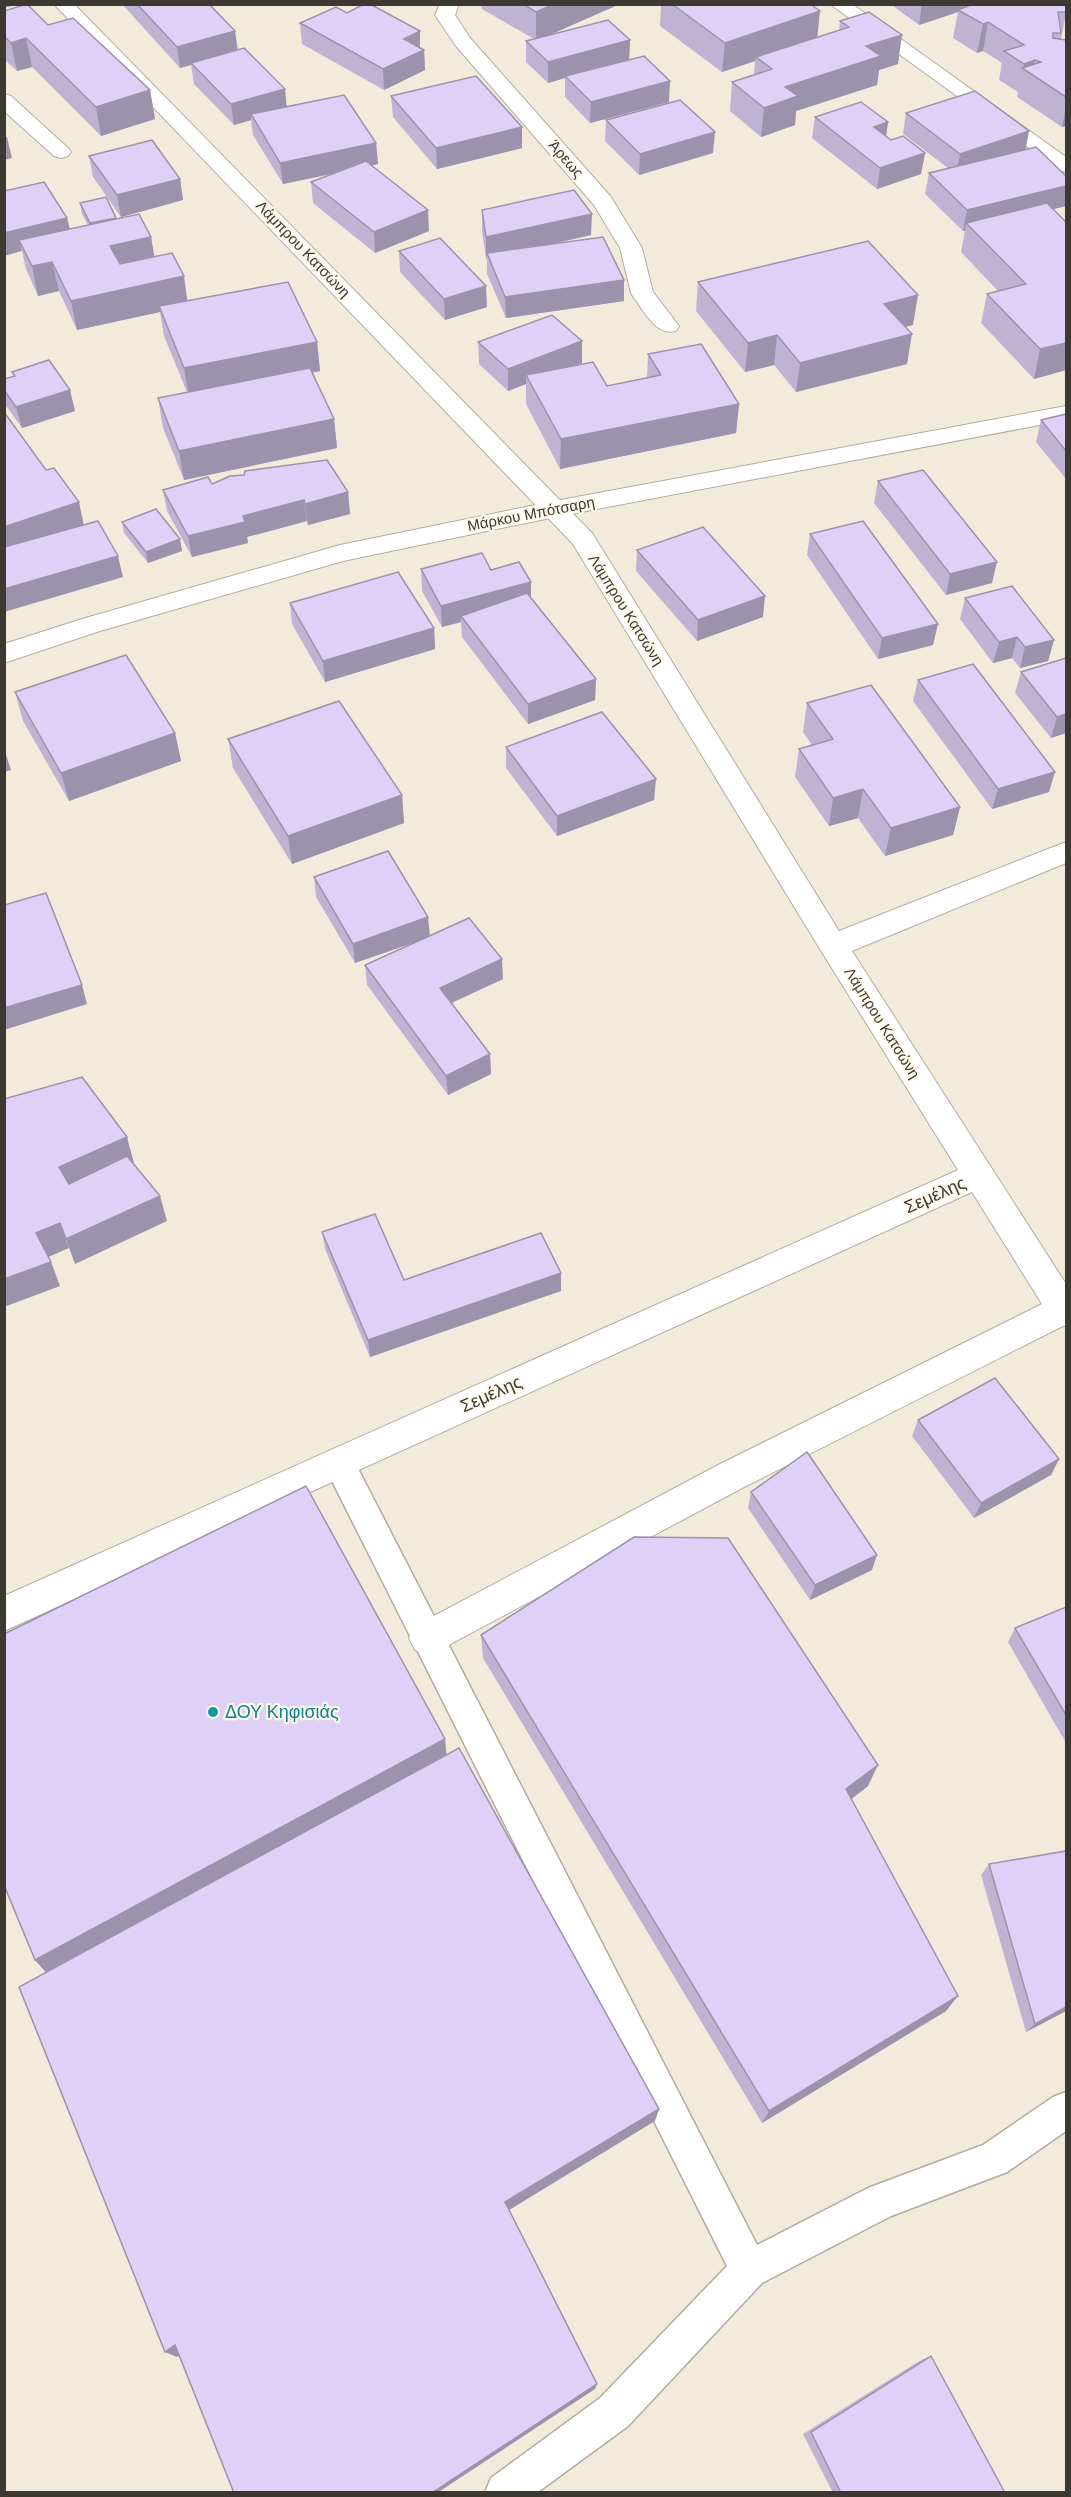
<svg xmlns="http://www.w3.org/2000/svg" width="1071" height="2497" font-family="Helvetica,sans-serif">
<rect width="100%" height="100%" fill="#f2ebdc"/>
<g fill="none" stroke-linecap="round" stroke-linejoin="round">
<g stroke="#b2ac9d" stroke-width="3">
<polygon id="service" points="339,1449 350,1453 757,2245 868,2188 983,2145 1053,2097 1066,2092 1066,2131 1007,2172 891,2216 762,2283 628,2426 538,2492 485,2492 491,2478 600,2398 727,2266 328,1473 324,1463 328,1453"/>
</g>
<g stroke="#b2ac9d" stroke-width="2">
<g id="minor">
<polygon points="54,4 74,4 592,533 839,931 1066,842 1066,863 852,951 1066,1284 1066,1326 1063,1326 746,1486 428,1656 415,1650 409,1638 415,1626 720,1464 1042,1304 972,1192 4,1631 4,1596 958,1170 823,954 573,544"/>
<path d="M 440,4 L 459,4 L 455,15 L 470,38 L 611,197 L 642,248 L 653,292 L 679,326 L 676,331 C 656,336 645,312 634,298 L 631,293 L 620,248 L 594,205 L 456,46 L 435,15 Z"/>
<polygon points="830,4 852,4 1066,157 1066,172 1059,170"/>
<polygon points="4,94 11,96 68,148 71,152 68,156 61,158 54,156 4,111"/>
</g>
</g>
<g stroke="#b2ac9d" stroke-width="2">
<polygon id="tertiary" points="1066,406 1066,420 555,517 343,561 100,631 4,663 4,644 82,619 340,545 555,501"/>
</g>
<use href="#service" fill="#fff" fill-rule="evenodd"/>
<use href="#minor" fill="#fff" fill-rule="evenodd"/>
<use href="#tertiary" fill="#fff" fill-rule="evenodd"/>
</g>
<g fill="#bfb3d4">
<polygon points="122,4 209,4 237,50 286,107 376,143 378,164 371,166 429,231 375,253 313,203 311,182 332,174 283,184 253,135 251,120 234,125 194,84 191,65 180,68"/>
<polygon points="481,4 620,4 548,35 630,40 629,60 669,102 590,123 565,97 565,78 548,83 526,62 526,41 534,39 482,9"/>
<polygon points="661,4 810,4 817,37 839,31 840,21 898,64 879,70 877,85 796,111 795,125 761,137 730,111 732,82 754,75 755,61 722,72 660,26"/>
<polygon points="890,4 1066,4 1066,14 1061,39 1066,40 1066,126 1062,127 1017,97 1018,92 999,80 1002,63 983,51 977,53 953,38 958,12 919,25"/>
<polygon points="4,11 48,25 150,90 155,119 101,136 32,67 17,71 4,59"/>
<polygon points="347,13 424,50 425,70 384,90 302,44 300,23"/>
<polygon points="391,96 522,127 522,148 437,169 393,117"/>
<polygon points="906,113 1025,150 1066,176 1066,206 1053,209 1066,222 1066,370 1034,379 981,323 987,294 998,291 961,252 965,231 963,231 925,194 929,173 948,168 903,134"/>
<polygon points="815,117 888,122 886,136 891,140 925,153 921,174 877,189 812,138"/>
<polygon points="606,120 713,153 639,175 605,141"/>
<polygon points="89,156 180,179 183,200 121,217 93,177"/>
<polygon points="4,191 67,218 70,229 88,225 82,214 80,203 116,219 151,237 154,257 188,301 317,342 320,371 312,373 334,419 337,448 184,480 163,428 158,398 187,392 164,336 160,312 77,330 59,291 38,296 26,269 22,251"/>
<polygon points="482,210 591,235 551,244 624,280 624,301 506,318 487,274 487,258 486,259 482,231"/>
<polygon points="399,251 487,307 445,320 400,272"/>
<polygon points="698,282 913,325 905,327 907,364 796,392 774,365 745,372 696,311"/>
<polygon points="478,342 582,363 575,365 607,386 647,378 648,354 739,404 736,433 560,469 526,404 526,384 508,391 479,364"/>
<polygon points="12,372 75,411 22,428 4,403 4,379 14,376"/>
<polygon points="1066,414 1066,479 1036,442 1041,420"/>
<polygon points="878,481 992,583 946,595 874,503"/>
<polygon points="212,484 348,492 350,514 308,525 307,521 247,537 248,543 192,557 167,511 163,490"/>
<polygon points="122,522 180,539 182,551 148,563 124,533"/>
<polygon points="810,534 933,645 878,659 807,555"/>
<polygon points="637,550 763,617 697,641 636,571"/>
<polygon points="421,569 491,570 531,582 531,597 596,679 595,700 528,724 462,637 461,622 442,627 422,591"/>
<polygon points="965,598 1054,640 1048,661 1020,668 1012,658 993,663 960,619"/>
<polygon points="290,603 434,628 435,649 325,682 292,624"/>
<polygon points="1066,658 1066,733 1051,738 1015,693 1021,672"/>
<polygon points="918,680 1049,792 992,809 913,701"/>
<polygon points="15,692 175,733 181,761 69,801 23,721"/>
<polygon points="807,703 960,807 953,835 885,856 858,818 829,826 795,777 799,749 812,745 803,732"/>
<polygon points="228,739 402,795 404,823 292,864 233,768"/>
<polygon points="506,747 654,800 557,836 506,768"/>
<polygon points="314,877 429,936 503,979 452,1003 490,1054 491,1074 448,1095 367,985 365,965 423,939 355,963 316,897"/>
<polygon points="322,1232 404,1280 561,1273 561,1291 370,1357 325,1249"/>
<polygon points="918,1420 1059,1459 1051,1475 974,1518 912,1436"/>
<polygon points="751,1492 872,1570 810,1600 748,1508"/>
<polygon points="1066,1607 1066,1743 1008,1642 1015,1628"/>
<polygon points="481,1635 868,1786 852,1799 946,2011 762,2123 483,1658"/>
<polygon points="1066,1851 1066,2011 1026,2032 981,1875 989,1864"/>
<polygon points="931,2356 1005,2493 833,2493 803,2434 921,2360"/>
</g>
<g fill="#9b92ac">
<polygon points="4,4 15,4 15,5 4,8"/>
<polygon points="554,4 620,4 536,41 536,12"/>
<polygon points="922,4 977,4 958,10 958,12 919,25"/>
<polygon points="820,11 817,40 756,57 755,61 722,72 725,43"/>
<polygon points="988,22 983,51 977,53 983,24"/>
<polygon points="235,31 238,52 180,68 177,47"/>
<polygon points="420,31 420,51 424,50 425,70 384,90 383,69 404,39"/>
<polygon points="902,35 898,64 879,70 877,85 796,111 795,125 761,137 764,108 785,87 866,46"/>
<polygon points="26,38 32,67 17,71 11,43"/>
<polygon points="630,40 629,61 565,76 565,78 548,83 548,62"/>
<polygon points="1035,60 1032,75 1023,69 1024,64"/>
<polygon points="670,81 669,102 590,123 591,102"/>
<polygon points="285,89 287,110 251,114 251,120 234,125 231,104"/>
<polygon points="150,90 155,119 101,136 96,107"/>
<polygon points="1066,108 1066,126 1062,127"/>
<polygon points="888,122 885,143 874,127"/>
<polygon points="522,127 522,148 437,169 436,148"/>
<polygon points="1029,131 1025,152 956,175 960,154"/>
<polygon points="715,132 713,153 639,175 640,154"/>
<polygon points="7,137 12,158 4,160 4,138"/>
<polygon points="376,143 378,164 283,184 280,163"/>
<polygon points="925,153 921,174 877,189 880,168"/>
<polygon points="180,179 183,200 121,217 117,195"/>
<polygon points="1066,186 1066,206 972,229 966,223 965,231 963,231 967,210"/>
<polygon points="428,210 429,231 375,253 374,232"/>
<polygon points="592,214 591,235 489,258 487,253 486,259 486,237"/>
<polygon points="67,218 72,239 19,240 22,251 4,256 4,233"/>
<polygon points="116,218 118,229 92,235 90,223"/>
<polygon points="151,237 156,266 116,275 110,246"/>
<polygon points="52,262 59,291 38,296 32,266"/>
<polygon points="184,276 188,306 159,306 160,312 77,330 71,301"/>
<polygon points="624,280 624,301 506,318 505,297"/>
<polygon points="486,286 487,307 445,320 444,299"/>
<polygon points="918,295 913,325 879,333 884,304"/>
<polygon points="912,334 907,364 796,392 800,363"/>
<polygon points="777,335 774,365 745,372 748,343"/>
<polygon points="582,341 582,363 530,382 526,375 526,384 508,391 508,369"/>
<polygon points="317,342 320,371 189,397 184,368"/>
<polygon points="1066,343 1066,370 1034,379 1040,349"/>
<polygon points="70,390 75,411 22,428 16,407"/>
<polygon points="739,404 736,433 560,469 561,439"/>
<polygon points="334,419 337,448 184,480 179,451"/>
<polygon points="348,492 350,514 308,525 305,504"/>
<polygon points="304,500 307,521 247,537 248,543 192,557 188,536 243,516"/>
<polygon points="79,502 85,531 8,558 4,545 4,527"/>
<polygon points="180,539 182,551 148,563 146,552"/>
<polygon points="118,556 123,577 4,612 4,589"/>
<polygon points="997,562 992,583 946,595 950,574"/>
<polygon points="531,582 531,603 461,616 461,622 442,627 441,606"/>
<polygon points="765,596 763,617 697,641 698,620"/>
<polygon points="938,624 933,645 878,659 882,638"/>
<polygon points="434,628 435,649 325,682 323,661"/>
<polygon points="1017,637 1012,658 993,663 999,642"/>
<polygon points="1054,640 1048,661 1020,668 1025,647"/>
<polygon points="596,679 595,700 528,724 528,704"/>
<polygon points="1066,714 1066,733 1051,738 1057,717"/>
<polygon points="175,733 181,761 69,801 61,773"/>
<polygon points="4,748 11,770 4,772"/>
<polygon points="1055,772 1049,792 992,809 998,789"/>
<polygon points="656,779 654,800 557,836 557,816"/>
<polygon points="863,789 858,818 829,826 833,798"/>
<polygon points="402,795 404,823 292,864 288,836"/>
<polygon points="960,807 953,835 885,856 891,828"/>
<polygon points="428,917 430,937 355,963 353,944"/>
<polygon points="502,959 503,979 442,1007 440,988"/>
<polygon points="82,985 87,1004 4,1030 4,1008"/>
<polygon points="490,1054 491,1074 448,1095 446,1076"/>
<polygon points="127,1137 134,1163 68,1192 59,1167"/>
<polygon points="160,1196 167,1221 75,1264 66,1239"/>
<polygon points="60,1223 69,1248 46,1258 36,1233"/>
<polygon points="51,1262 60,1286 4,1307 4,1279"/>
<polygon points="561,1273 561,1291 370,1357 368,1340"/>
<polygon points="1059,1459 1051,1475 974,1518 981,1503"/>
<polygon points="877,1555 872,1570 810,1600 815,1585"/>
<polygon points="445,1739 447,1760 49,1976 35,1960"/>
<polygon points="878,1765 868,1786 838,1809 846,1789"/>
<polygon points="958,1996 946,2011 762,2123 769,2111"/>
<polygon points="1066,2007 1066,2011 1026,2032 1035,2024"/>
<polygon points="659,2109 655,2121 506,2212 505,2202"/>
<polygon points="175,2345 186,2351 177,2357 165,2352"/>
<polygon points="597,2384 595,2389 437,2493 432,2493"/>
</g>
<g fill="#ded0f6" stroke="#9b92ac" stroke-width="1.5">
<polygon points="27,4 48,25 73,18 150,90 96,107 26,38 11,43 4,36 4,11"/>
<polygon points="137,4 209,4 235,31 177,47"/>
<polygon points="364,4 370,4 420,31 404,39 424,50 383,69 300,23 336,7 347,13"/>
<polygon points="523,4 554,4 536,12"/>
<polygon points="672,4 810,4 820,11 725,43"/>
<polygon points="973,4 1066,4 1066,12 1058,12 1061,33 1053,33 1053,38 1066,40 1066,97 1022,68 1041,62 1035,60 1024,64 1004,51 1024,45 988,22 983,24 958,10"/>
<polygon points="869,12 902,35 866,46 881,56 785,87 798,96 764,108 732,82 772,69 756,57 849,27 840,21"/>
<polygon points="608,20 630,40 548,62 526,41"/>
<polygon points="244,48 285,89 231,104 191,63"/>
<polygon points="644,56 670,81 591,102 565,76"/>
<polygon points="476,76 522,127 436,148 391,96"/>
<polygon points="975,91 1029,131 960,154 906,113"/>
<polygon points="344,95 376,143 280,163 251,114"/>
<polygon points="680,100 715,132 640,154 606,120"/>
<polygon points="861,102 888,122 874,127 891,140 903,136 925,153 880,168 815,117"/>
<polygon points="152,140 180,179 117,195 89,156"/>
<polygon points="1036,147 1066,176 1066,186 967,210 929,173"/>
<polygon points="366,161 428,210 374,232 311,182"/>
<polygon points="44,182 67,218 4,233 4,191"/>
<polygon points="574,190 592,214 486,237 482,210"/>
<polygon points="106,197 116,218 90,223 80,203"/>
<polygon points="1047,203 1066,222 1066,343 1040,349 987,294 1026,284 966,223"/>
<polygon points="139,214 151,237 110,246 120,264 172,253 184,276 71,301 52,262 32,266 19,240"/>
<polygon points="603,237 624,280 505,297 487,253"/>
<polygon points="440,238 486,286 444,299 399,251"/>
<polygon points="868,241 918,295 884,304 912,334 800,363 777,335 748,343 698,282"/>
<polygon points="288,282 317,342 184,368 159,306"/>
<polygon points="552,315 582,341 508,369 478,342"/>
<polygon points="701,344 739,404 561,439 526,375 593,362 607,386 661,375 648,354"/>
<polygon points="49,360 70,390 16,407 4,390 4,379 15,376 12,372"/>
<polygon points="310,368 334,419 179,451 158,398"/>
<polygon points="4,412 46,470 54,468 79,502 4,527"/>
<polygon points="1066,414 1066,451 1041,420"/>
<polygon points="327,460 348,492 305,504 304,500 243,516 245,522 188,536 163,490 208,477 212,484 230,476 244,475 245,471"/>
<polygon points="923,470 997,562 950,574 878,481"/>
<polygon points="156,509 180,539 146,552 122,522"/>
<polygon points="98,521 118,556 4,589 4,547"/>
<polygon points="863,521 938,624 882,638 810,534"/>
<polygon points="703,527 765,596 698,620 637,550"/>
<polygon points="482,553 491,570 519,562 531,582 441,606 421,569"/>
<polygon points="398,572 434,628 323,661 290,603"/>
<polygon points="1012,586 1054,640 1025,647 1017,637 999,642 965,598"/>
<polygon points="527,593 596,679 528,704 461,616"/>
<polygon points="126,655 175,733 61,773 15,692"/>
<polygon points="1066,658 1066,714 1057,717 1021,672"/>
<polygon points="973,664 1055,772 998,789 918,680"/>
<polygon points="871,685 960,807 891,828 863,789 833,798 799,749 833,739 807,703"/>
<polygon points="339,701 402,795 288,836 228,739"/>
<polygon points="602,712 656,779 557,816 506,747"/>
<polygon points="388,851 428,917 353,944 314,877"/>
<polygon points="46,893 82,985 4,1008 4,905"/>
<polygon points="469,918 502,959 440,988 490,1054 446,1076 365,965"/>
<polygon points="82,1077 127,1137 59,1167 69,1184 127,1156 160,1196 66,1239 60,1223 36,1233 51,1262 4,1279 4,1099"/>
<polygon points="375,1214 404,1280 541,1233 561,1273 368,1340 322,1232"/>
<polygon points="995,1378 1059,1459 981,1503 918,1420"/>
<polygon points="807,1452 877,1555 815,1585 751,1492"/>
<polygon points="306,1486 445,1739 35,1960 4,1885 4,1634"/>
<polygon points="634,1537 728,1538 878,1765 846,1789 958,1996 769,2111 481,1635"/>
<polygon points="1066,1607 1066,1715 1015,1628"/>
<polygon points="459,1748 659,2109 505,2202 597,2384 432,2493 234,2493 175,2345 165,2352 19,1987"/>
<polygon points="1066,1851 1066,2007 1035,2024 989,1864"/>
<polygon points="931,2356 1005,2493 841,2493 811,2432"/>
</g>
<circle fill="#0f9aa8" stroke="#fef9ec" stroke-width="2" cx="213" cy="1712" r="6"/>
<g text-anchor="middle" stroke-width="4.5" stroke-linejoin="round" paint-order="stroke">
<g font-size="15" fill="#3c3933" stroke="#fef9ec">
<text transform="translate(566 159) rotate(49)" y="5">Άρεως</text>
<text transform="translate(303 249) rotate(46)" y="5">Λάμπρου Κατσώνη</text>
<text transform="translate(531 514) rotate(-11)" y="5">Μάρκου Μπότσαρη</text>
<text transform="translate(626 610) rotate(58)" y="5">Λάμπρου Κατσώνη</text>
<text transform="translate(882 1023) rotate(58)" y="5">Λάμπρου Κατσώνη</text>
</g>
<g font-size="18" fill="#3c3933" stroke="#fef9ec">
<text transform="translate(935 1195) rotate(-24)" y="6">Σεμέλης</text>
<text transform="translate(491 1394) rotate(-24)" y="6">Σεμέλης</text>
</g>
<g font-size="18" fill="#0d838f" stroke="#fef9ec" text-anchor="start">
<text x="225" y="1718">ΔΟΥ Κηφισιάς</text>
</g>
</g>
<rect width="1071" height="2497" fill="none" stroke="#3c3933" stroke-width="12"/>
</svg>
